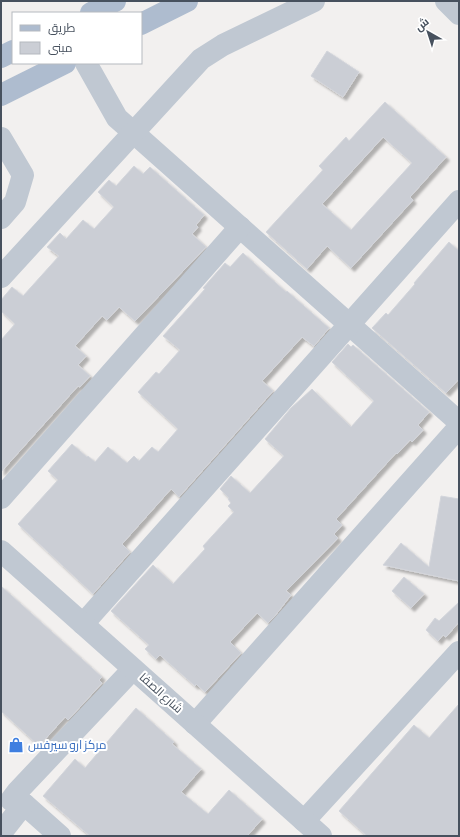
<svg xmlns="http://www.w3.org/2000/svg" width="460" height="837" font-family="'Sofia Sans Condensed',Cairo,sans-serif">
<defs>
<filter id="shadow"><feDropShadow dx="3.5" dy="3.5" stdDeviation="1" flood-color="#0004"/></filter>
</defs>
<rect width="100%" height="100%" fill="#f2f0ef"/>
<g fill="#cbced5" stroke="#d3d5db" fill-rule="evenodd" filter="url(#shadow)">
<polygon points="327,51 359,72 343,97 311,76"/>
<path d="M 385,102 L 446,157 L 410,197 L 413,200 L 351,268 L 327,246 L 307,269 L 266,232 L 323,170 L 319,166 L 346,137 L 349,141 ZM 383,137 L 412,163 L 351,230 L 322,204 Z"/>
<polygon points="134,166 143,174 150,167 204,215 196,225 198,227 192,234 206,247 135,321 119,307 107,320 102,316 75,346 86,356 78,365 90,376 80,387 78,386 1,472 1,340 15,324 1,311 1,300 12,287 23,296 59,256 47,247 60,233 66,239 83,220 94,229 114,207 98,192 109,180 116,186"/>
<polygon points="449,242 459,251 459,379 446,393 372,328 386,313 388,315 415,284 414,283"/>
<polygon points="243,253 286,292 287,291 329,328 314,346 302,337 262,381 273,391 179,497 171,489 122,544 130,552 93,594 18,524 58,480 48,471 72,444 87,457 88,456 95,462 108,447 127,463 134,456 139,461 152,447 158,452 178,429 138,392 156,372 159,374 180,350 163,336 205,289 203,288 225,263 230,267"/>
<polygon points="348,344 351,347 353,345 429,412 418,425 423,430 412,442 410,440 397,454 396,453 336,519 342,525 334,534 338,538 286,591 291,595 274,617 268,623 257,613 230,642 241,653 205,692 196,684 195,686 160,655 156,659 145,649 149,645 111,611 153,565 173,584 205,549 203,546 234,512 228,506 231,503 228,499 229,498 220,489 231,476 250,493 284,456 265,439 291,408 312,389 351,427 374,401 332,362"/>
<polygon points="441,496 459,499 459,581 383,565 401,543 429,567"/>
<polygon points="404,577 424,594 411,608 392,591"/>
<polygon points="1,586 102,677 99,680 102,683 68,720 65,717 39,746 1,711"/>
<polygon points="459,602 459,622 446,637 443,635 438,641 426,630 435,618 439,621"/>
<polygon points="459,704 459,836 367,836 339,811 414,725 429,738"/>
<polygon points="136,708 174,742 172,744 201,769 181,792 208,814 229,790 262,819 247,836 90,836 43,796 75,759 85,768"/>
</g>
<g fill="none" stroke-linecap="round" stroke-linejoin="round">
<g stroke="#c0c8d2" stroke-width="22">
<polyline points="446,1 459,14"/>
<polyline points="86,63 117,118 125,125 459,422"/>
<polyline points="1,138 23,175 15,202 1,218"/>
<polyline points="1,277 201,59 223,45 314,1"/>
<polyline points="1,498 240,227"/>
<polyline points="83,624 459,201"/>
<polyline points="195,724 459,427"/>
<polyline points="24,804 60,836"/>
<polyline points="304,821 459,652"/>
<polyline points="1,833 24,804 11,800 17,792 133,669"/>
</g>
<polyline stroke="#c0c8d2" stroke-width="22" points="1,551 321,836"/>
<g stroke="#aebccf" stroke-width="22">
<polyline points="91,13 115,1"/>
<polyline points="141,24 187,1"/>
<polyline points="1,57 13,51"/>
<polyline points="1,95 65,63"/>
</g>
</g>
<defs>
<g id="shop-bare" transform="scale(1.2)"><path d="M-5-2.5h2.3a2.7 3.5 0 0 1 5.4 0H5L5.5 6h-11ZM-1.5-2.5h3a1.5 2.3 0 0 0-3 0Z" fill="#3f7fe0" stroke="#fff" stroke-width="2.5" paint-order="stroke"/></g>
</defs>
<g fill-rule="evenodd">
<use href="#shop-bare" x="16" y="745"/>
</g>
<g text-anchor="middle" stroke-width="4" stroke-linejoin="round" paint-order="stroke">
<g font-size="12" fill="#47515e" stroke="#fff">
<text transform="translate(161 693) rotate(42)" y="4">شارع الصفا</text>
</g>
<g font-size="12" fill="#366cbe" stroke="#fff" text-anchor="start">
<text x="28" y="749">مركز ارو سيرفس</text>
</g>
</g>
<rect width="460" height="837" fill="none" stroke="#47515e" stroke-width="4"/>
<rect x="12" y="12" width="130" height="52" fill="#ffffff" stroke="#b5b9bf"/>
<rect x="20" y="25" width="20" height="6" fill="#aebccf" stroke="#b5b9bf"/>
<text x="48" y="32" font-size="12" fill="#47515e">طريق</text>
<rect x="20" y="42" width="20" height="12" fill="#cbced5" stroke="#b5b9bf"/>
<text x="48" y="52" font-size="12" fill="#47515e">مبنى</text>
<g transform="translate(428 32) rotate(321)" stroke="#ffffff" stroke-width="3" paint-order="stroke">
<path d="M0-3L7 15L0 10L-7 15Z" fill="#47515e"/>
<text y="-6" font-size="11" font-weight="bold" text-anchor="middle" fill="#47515e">ش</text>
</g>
</svg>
